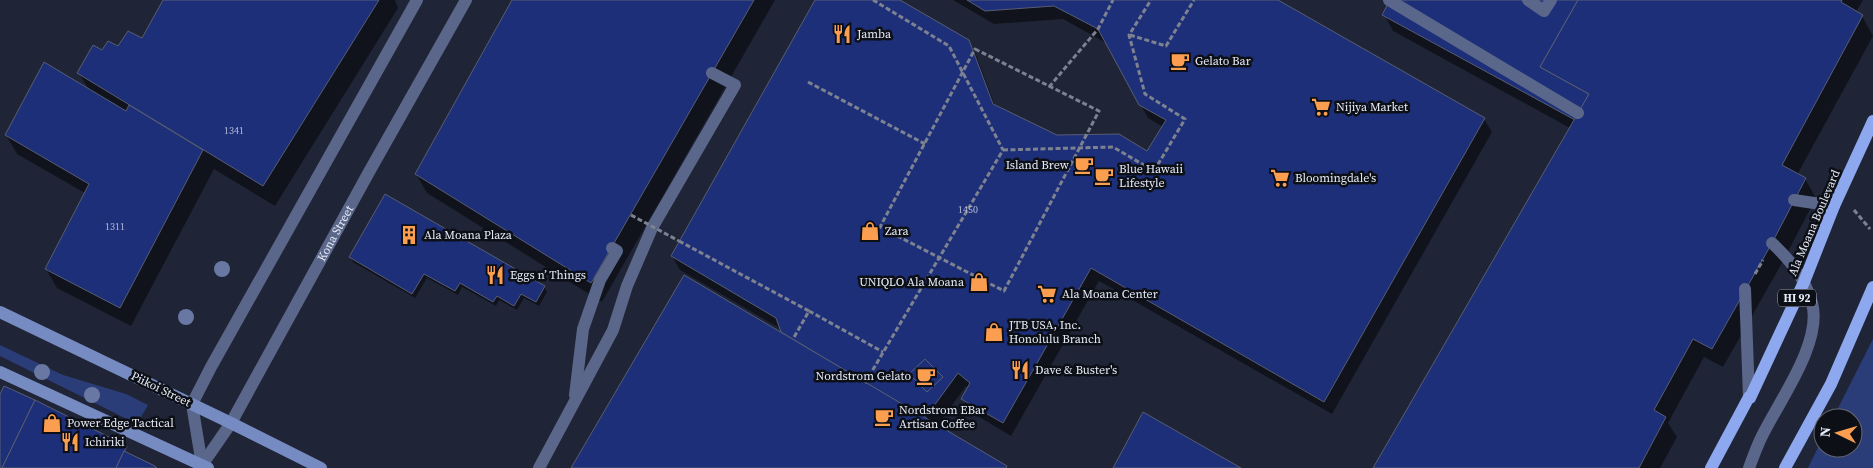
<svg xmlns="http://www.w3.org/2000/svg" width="1873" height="468" font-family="'Source Serif 4',serif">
<rect width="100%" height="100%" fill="#1f2536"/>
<g fill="#2b3d79">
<polygon points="1873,339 1873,468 1808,468 1823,437 1823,448 1853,448 1853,418 1833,418"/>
<polygon points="0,345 63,375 126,394 148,405 137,424 0,356"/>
</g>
<g fill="#0007">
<polygon points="165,0 395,0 398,8 275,206 214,169 131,326 57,288 46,269 85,193 17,154 6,135 89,90 79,73 103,52 142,40"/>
<polygon points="514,0 775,0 602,302 427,193 416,174"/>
<polygon points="816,0 898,0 968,41 976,55 995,106 1056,136 1148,152 1163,127 1148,118 1106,43 1063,19 994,24 953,0 1276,0 1484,119 1492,132 1332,414 1099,281 1011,436 971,412 963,399 969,388 966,386 937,426 1006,468 573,468 783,335 781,329 680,270 672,256"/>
<polygon points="1392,0 1863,0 1856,12 1862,16 1873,36 1797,175 1805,179 1816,198 1782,263 1723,367 1704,357 1668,423 1677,437 1660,468 1374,468 1570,128 1393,31 1384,14"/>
<polygon points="350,257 544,287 547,292 539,306 524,298 517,310 499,300 496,306 462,287 458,295 427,278 415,298 353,262"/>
</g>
<g fill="#1e2f79" stroke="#575e72">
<polygon points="163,0 379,0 263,186 77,73 93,45 102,50 108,41 118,46 128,31 142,38"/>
<polygon points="512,0 754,0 591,283 415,174"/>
<polygon points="815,0 900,0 969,40 993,104 1057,135 1119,134 1147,151 1166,120 1139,105 1098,29 1054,6 985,11 967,0 1278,0 1485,118 1324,402 1091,268 1003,423 961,399 970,383 958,373 925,418 781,332 776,318 671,256"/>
<polygon points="1390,0 1578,0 1540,67 1589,94 1575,120 1382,15"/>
<polygon points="1578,0 1842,0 1841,2 1863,15 1782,165 1806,178 1772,243 1712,349 1693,339 1654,410 1666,417 1639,468 1373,468 1589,94 1540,67"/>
<polygon points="44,62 126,111 129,105 203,150 120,308 45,269 89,184 5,135"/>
<polygon points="385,194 545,286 536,302 521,294 514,306 497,296 493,302 460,283 455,291 424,274 412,294 349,257"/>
<polygon points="684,275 1007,466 1006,468 571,468"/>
<polygon points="925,359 943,377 927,392 909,374"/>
<polygon points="4,386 35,400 2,468 0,468 0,394"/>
<polygon points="35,400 127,446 116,468 2,468"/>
<polygon points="1143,412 1241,468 1113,468"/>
<polygon points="124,451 155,466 157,468 116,468"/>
</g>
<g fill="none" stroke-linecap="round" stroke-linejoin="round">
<g stroke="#7d8290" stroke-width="3" stroke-dasharray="5 2.5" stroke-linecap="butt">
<polyline points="873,0 949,46 1003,150"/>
<polyline points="1130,35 1166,46 1194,0"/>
<polygon points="975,49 1099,111 1004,291 880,227"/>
<polyline points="808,82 925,144"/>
<polyline points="1049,87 1098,29 1113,0"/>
<polyline points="1003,150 1113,147 1154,171 1185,119 1145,94 1129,35 1151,0"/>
<polyline points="1854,210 1870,229"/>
<polyline points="679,241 809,311 793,339"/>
<polyline points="1755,274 1763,260"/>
<polyline points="809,311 883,352"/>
<polyline points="865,383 1003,150"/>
</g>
<g stroke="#5a678a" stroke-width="12">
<polyline points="1389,0 1578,113"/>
<polyline points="1528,0 1544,11 1551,0"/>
<polyline points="1794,200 1834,206"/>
<polyline points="1745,289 1749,397"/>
<polyline points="575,395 583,329 600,280 617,251 612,248"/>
<polyline points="539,468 613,330 627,286 652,228 735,85 712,73"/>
<path d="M 1749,468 C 1753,457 1757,446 1762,436 C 1779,401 1823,342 1812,303 C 1805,278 1790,260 1772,243"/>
</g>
<g stroke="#5a678a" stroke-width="12">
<polyline points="202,465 192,404 211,367 417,0"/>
<path id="s1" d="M 200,468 L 231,423 L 369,172 L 466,0"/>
</g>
<g stroke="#778bc3" stroke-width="12">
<polyline points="0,312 231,423 321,468"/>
<polyline points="0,372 208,468"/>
</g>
<g stroke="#8ea8f0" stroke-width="12">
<polyline points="1711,468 1749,397 1750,398 1804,282 1834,206 1873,121"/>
<polyline points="1785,468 1831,384 1873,287"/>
</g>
<polyline stroke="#7d8290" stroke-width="3" stroke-dasharray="5 2.5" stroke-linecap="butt" points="631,215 679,241"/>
</g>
<g fill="#6978a3">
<circle cx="222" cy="269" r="8"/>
<circle cx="186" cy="317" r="8"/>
<circle cx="42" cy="372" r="8"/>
<circle cx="92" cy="395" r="8"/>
</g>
<defs>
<g id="restaurant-bare" transform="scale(1.5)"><path d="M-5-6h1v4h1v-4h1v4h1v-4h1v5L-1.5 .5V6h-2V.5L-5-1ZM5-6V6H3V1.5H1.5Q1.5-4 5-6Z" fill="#fb9e50" stroke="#0c0f16" stroke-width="2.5" paint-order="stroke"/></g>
<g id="cafe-bare" transform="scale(1.5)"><path d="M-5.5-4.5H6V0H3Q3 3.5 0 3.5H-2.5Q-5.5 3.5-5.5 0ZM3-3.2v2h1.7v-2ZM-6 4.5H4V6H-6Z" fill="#fb9e50" stroke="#0c0f16" stroke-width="2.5" paint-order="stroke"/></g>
<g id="supermarket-bare" transform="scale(1.5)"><path d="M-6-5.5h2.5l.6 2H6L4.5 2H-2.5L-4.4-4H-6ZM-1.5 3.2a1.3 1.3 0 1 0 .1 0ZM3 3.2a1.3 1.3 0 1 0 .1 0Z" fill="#fb9e50" stroke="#0c0f16" stroke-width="2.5" paint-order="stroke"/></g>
<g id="shop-bare" transform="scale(1.5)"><path d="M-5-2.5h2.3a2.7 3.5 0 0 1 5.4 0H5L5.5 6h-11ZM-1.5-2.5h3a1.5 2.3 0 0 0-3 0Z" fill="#fb9e50" stroke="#0c0f16" stroke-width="2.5" paint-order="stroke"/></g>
<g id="building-bare" transform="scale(1.5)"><path d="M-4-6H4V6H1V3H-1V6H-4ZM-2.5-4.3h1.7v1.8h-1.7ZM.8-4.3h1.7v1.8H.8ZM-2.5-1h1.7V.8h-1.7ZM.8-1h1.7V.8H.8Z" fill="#fb9e50" stroke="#0c0f16" stroke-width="2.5" paint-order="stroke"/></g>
</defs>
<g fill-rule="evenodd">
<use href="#restaurant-bare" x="842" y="34"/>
<use href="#cafe-bare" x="1180" y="61"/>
<use href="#supermarket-bare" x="1321" y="107"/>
<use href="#cafe-bare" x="1084" y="165"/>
<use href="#cafe-bare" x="1104" y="176"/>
<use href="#supermarket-bare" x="1280" y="178"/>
<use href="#shop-bare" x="870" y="231"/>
<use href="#building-bare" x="409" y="235"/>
<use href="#restaurant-bare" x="495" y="275"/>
<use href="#shop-bare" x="979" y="282"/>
<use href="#supermarket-bare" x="1047" y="294"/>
<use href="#shop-bare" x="994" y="332"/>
<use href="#restaurant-bare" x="1020" y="370"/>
<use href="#cafe-bare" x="926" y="376"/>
<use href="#cafe-bare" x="884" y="417"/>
<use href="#shop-bare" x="52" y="423"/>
<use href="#restaurant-bare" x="70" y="442"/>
</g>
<g text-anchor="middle" stroke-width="5" stroke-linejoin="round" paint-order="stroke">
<g font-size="10" fill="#b5bcd8">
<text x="234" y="134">1341</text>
<text x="968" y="213">1450</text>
<text x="115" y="230">1311</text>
</g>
<rect fill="#0c0f16" stroke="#a5a9b4" stroke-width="1" x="1778" y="289.5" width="38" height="17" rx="4"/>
<g font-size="11" font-weight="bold" fill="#e7ebf7">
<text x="1797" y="302">HI 92</text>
</g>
<g font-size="12" fill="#e7ebf7" stroke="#0c0f16" text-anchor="start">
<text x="857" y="38">Jamba</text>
<text x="1195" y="65">Gelato Bar</text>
<text x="1336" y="111">Nijiya Market</text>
<text x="1069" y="169" text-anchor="end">Island Brew</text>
<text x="1119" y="173">Blue Hawaii<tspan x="1119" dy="14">Lifestyle</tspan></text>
<text x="1295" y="182">Bloomingdale's</text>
<text x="885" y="235">Zara</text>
<text x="424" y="239">Ala Moana Plaza</text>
<text x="510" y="279">Eggs n’ Things</text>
<text x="964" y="286" text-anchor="end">UNIQLO Ala Moana</text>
<text x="1062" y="298">Ala Moana Center</text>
<text x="1009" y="329">JTB USA, Inc.<tspan x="1009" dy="14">Honolulu Branch</tspan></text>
<text x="1035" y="374">Dave &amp; Buster's</text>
<text x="911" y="380" text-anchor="end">Nordstrom Gelato</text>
<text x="899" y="414">Nordstrom EBar<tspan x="899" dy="14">Artisan Coffee</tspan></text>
<text x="67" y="427">Power Edge Tactical</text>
<text x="85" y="446">Ichiriki</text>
</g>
<g font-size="12" fill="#e7ebf7" stroke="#0c0f16">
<text transform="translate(1814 223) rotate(-67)" y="4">Ala Moana Boulevard</text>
<text dy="4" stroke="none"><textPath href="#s1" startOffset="271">Kona Street</textPath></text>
<text transform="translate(161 389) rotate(26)" y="4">Piikoi Street</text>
</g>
</g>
<g transform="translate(1838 433) rotate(275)"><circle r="24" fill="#0c0f16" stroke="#646770"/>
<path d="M0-4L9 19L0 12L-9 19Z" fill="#fb9e50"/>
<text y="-8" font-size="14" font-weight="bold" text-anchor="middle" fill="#e7ebf7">N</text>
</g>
</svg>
